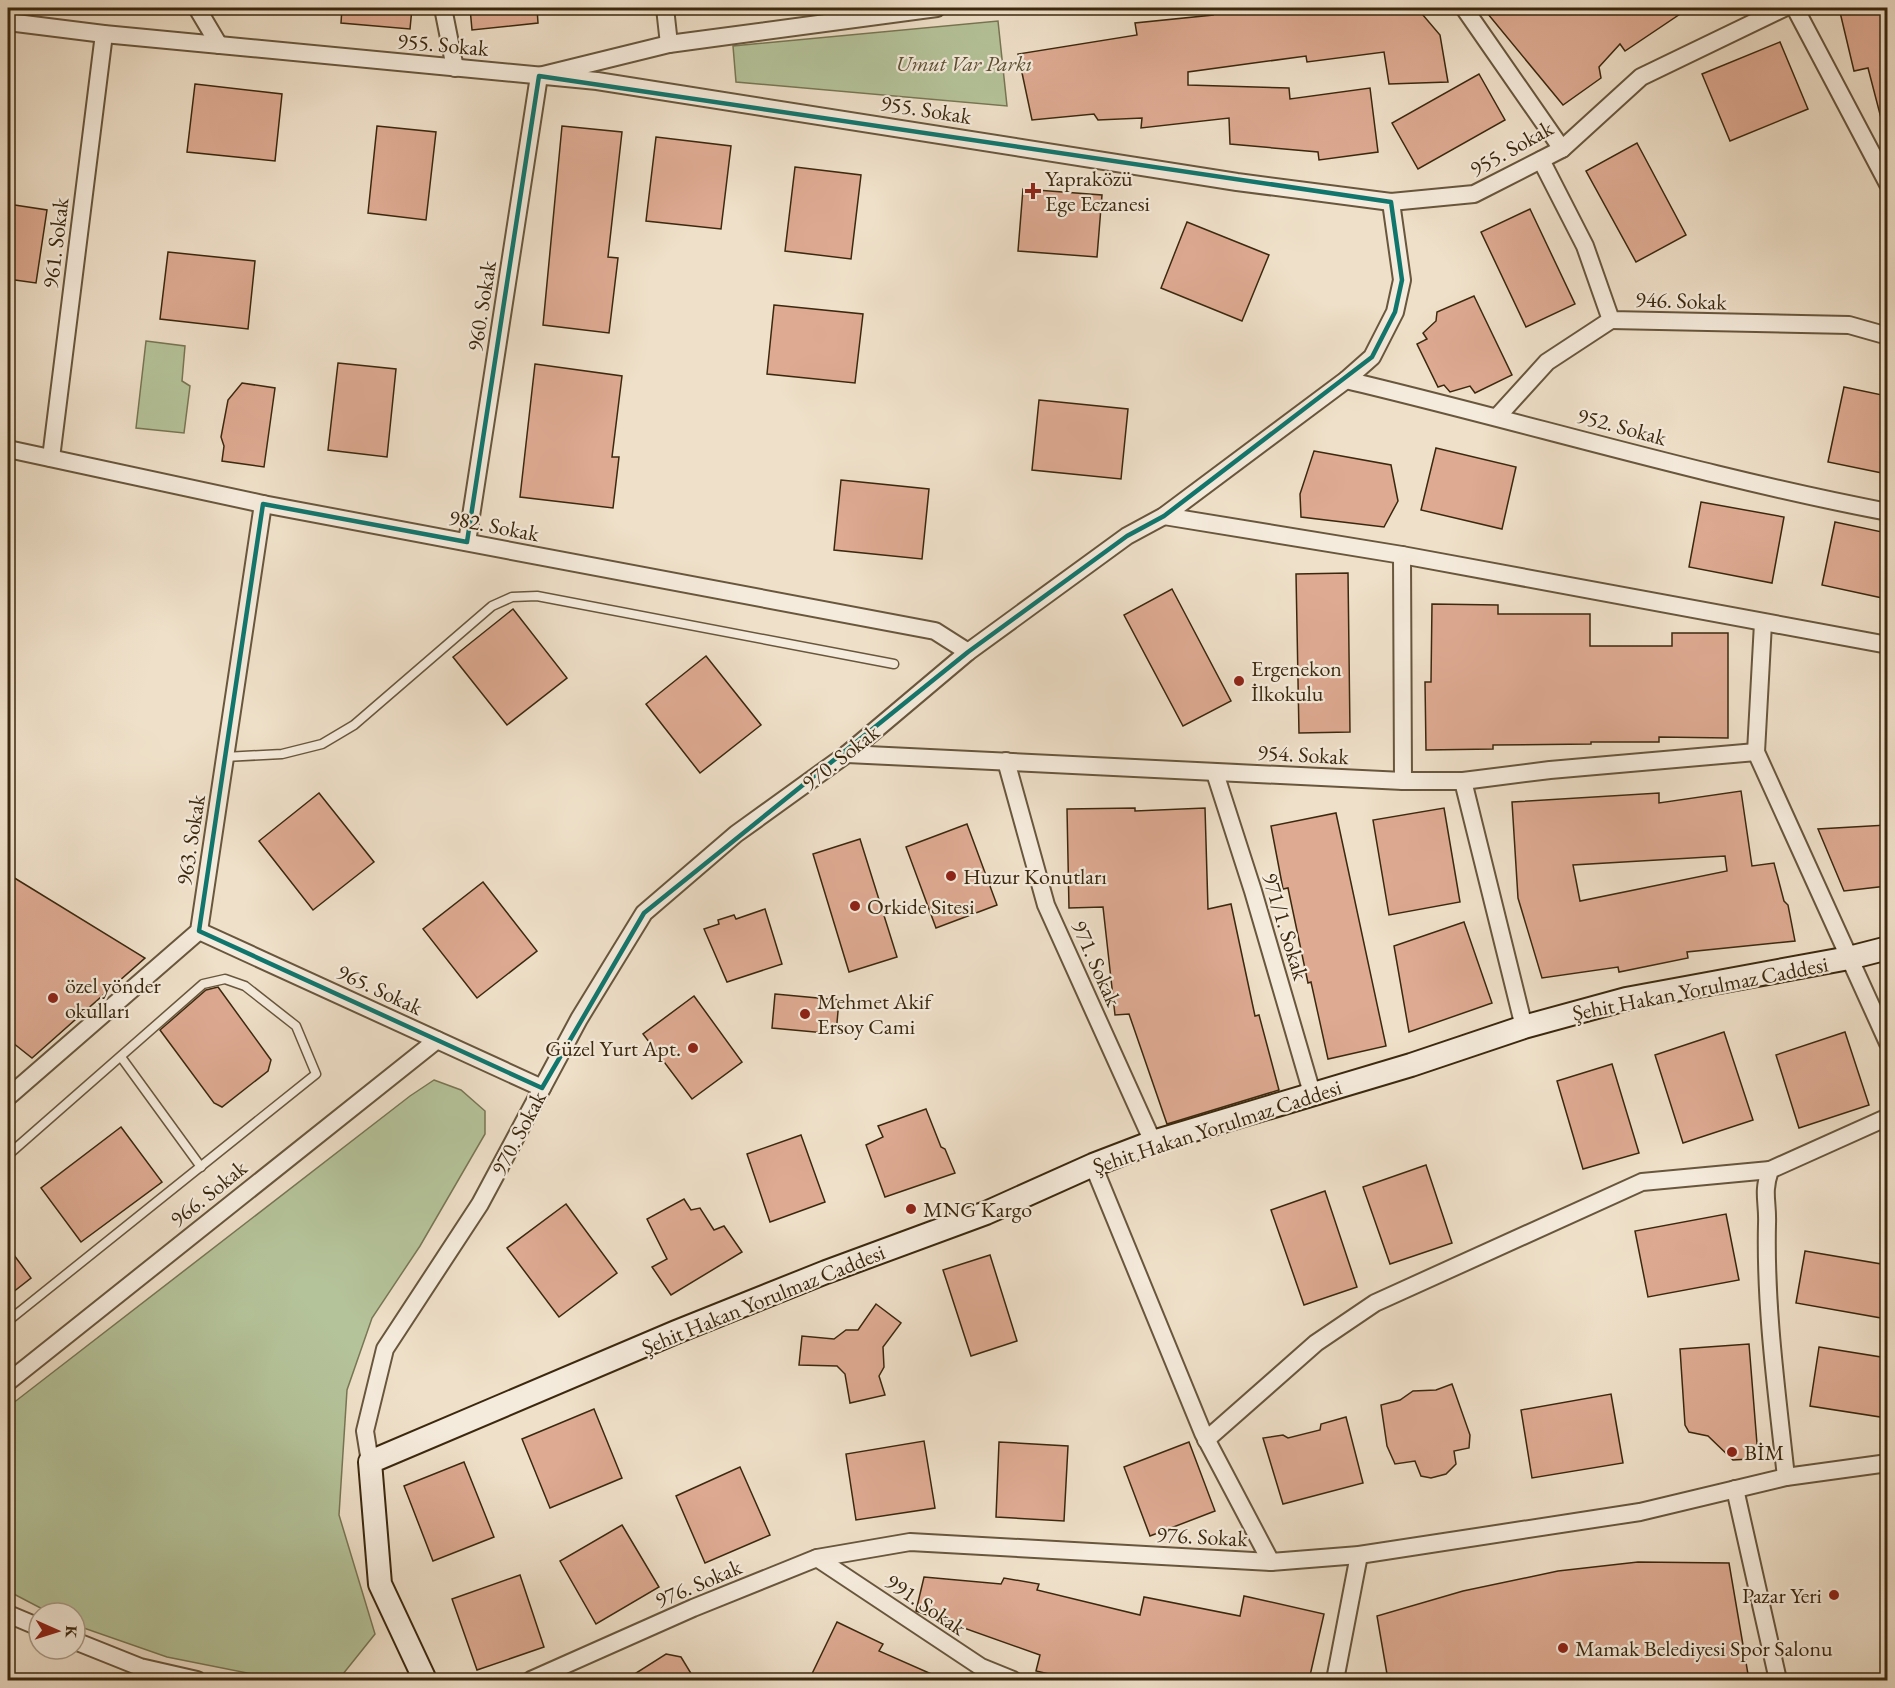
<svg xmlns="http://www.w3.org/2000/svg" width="1895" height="1688" font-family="'EB Garamond',serif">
<rect width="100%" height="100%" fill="#efe0c9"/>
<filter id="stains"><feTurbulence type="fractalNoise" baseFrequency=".00333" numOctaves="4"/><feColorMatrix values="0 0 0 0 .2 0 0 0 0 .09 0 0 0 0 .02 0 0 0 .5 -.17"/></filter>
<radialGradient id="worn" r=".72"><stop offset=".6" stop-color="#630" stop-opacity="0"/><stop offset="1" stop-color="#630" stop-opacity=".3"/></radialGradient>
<g fill="#b5c39a" stroke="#787654" stroke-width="1.5">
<polygon points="998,21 1007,106 736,82 733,46"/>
<polygon points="146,341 185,346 182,381 190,386 184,433 136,428"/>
<polygon points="434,1080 461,1090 485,1111 485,1134 420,1246 372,1318 347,1390 339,1515 375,1634 343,1674 262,1676 167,1657 75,1625 75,1613 50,1613 8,1591 8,1407 410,1096"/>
</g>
<g fill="#deaa92" stroke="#3b280e" stroke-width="1.5" fill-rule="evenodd">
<polygon points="342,8 412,8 410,29 341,23"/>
<polygon points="470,8 537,8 538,23 472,30"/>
<polygon points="1211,8 1417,8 1440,35 1448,82 1389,84 1384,52 1307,62 1306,56 1188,72 1188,85 1289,88 1290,99 1370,88 1378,152 1319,160 1318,152 1230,144 1229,118 1141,128 1142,118 1098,120 1094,114 1032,120 1018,54 1137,35 1135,23 1213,15"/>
<polygon points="1483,8 1689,8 1625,51 1620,44 1599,67 1601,78 1563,105"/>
<polygon points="1839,8 1887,8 1887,121 1882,122 1868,68 1854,71"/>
<polygon points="1780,42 1808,109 1730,141 1702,74"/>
<polygon points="1479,74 1505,120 1418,169 1392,123"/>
<polygon points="195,84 282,94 275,161 187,152"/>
<polygon points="377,126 436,132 426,220 368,213"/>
<polygon points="562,126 622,132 608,257 618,258 609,333 543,325"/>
<polygon points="656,137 731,146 721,229 646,221"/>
<polygon points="1637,143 1686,235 1636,262 1586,171"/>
<polygon points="795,167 861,175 851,259 785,251"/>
<polygon points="1023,189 1102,195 1097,257 1018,251"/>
<polygon points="8,204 47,210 36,283 8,279"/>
<polygon points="1530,209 1575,304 1526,327 1481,232"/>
<polygon points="1187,222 1269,255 1242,321 1161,288"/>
<polygon points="168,252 255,261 248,329 160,319"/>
<polygon points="1474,296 1512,375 1475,393 1470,386 1450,392 1444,385 1438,387 1417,344 1427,339 1423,333 1436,321 1437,312"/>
<polygon points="774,305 863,314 855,383 767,374"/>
<polygon points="338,363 396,369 387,457 328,450"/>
<polygon points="535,364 622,376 612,457 619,457 613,508 520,497"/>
<polygon points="242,383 275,388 264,467 222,461 224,446 221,437 228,400"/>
<polygon points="1844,387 1887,396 1887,474 1828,462"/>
<polygon points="1039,400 1128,409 1121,479 1032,470"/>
<polygon points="1436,448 1516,467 1502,529 1421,510"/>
<polygon points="1314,451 1391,465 1398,501 1384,527 1301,517 1300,494"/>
<polygon points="841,480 929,489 922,559 834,550"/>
<polygon points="1701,502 1784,517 1772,583 1689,567"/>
<polygon points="1835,522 1887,533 1887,599 1822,585"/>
<polygon points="1348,573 1350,732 1299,733 1296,574"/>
<polygon points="1172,589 1231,701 1183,726 1124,615"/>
<polygon points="1432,604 1498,605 1498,614 1590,614 1590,646 1672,646 1672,633 1728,633 1728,738 1659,737 1659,742 1591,742 1591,744 1493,745 1493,749 1426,750 1425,682 1431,682"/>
<polygon points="513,609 567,678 507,725 453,657"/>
<polygon points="706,656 761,725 700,773 646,704"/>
<path d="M 1741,791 L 1752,866 L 1774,863 L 1784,901 L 1788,905 L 1795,941 L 1687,952 L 1688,958 L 1619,972 L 1618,967 L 1542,978 L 1518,898 L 1512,802 L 1659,793 L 1659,803 ZM 1725,856 L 1727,871 L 1580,901 L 1573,865 Z"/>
<polygon points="319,793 374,862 313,910 259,841"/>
<polygon points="1135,808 1135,811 1205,808 1208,909 1231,904 1255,1016 1259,1015 1279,1090 1167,1124 1129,1014 1115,1015 1103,907 1069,908 1067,809"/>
<polygon points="1444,808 1460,902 1389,915 1373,820"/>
<polygon points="1336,813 1386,1046 1328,1059 1311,982 1308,983 1288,888 1283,889 1271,826"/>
<polygon points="967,824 997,905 936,928 906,847"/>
<polygon points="1887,825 1887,886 1844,891 1818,829"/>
<polygon points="860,839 897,957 849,972 813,854"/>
<polygon points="8,874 145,958 32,1058 8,1039"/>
<polygon points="483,882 537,951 477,998 423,929"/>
<polygon points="765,909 782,964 727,982 704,929 719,924 718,920 734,915 736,919"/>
<polygon points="1464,922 1492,1003 1409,1032 1394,946"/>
<polygon points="218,987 271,1060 268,1071 222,1107 214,1103 160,1030 206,990"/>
<polygon points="775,994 839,1000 836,1034 772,1028"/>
<polygon points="694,996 742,1062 692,1099 643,1034"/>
<polygon points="1724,1032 1753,1120 1683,1143 1655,1055"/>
<polygon points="1845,1032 1869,1105 1799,1128 1776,1055"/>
<polygon points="1612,1064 1639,1153 1583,1169 1557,1081"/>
<polygon points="926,1109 941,1147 945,1149 955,1173 885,1197 866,1145 883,1137 878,1126"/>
<polygon points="121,1127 162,1182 81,1242 41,1188"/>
<polygon points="801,1135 825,1202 770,1222 747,1154"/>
<polygon points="1426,1165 1452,1243 1390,1264 1363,1187"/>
<polygon points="1325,1191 1357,1287 1304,1305 1271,1210"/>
<polygon points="684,1199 691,1210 700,1208 714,1230 724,1226 742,1252 671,1295 652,1267 667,1259 647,1219"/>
<polygon points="566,1204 617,1273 559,1317 507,1248"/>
<polygon points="1726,1214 1739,1280 1648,1297 1635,1231"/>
<polygon points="8,1247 31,1278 8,1296"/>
<polygon points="1805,1251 1887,1265 1887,1319 1796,1303"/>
<polygon points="990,1255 1017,1341 971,1356 943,1270"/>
<polygon points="876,1304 901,1323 883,1347 884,1367 879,1376 885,1395 850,1403 845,1374 837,1366 799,1365 802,1336 834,1339 846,1330 858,1330"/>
<polygon points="1749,1344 1757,1444 1755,1453 1749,1459 1733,1460 1708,1436 1689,1432 1685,1425 1680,1349"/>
<polygon points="1819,1347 1887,1358 1887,1418 1810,1406"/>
<polygon points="1452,1384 1470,1435 1469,1448 1454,1451 1456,1464 1446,1474 1431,1478 1421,1476 1415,1461 1395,1464 1387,1446 1381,1405 1400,1400 1413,1391 1436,1390"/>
<polygon points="1611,1394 1623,1463 1532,1478 1521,1410"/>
<polygon points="594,1409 622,1478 550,1508 522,1439"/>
<polygon points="1346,1417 1363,1483 1283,1504 1263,1438 1283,1435 1288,1438 1320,1430 1321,1424"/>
<polygon points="924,1441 935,1508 856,1520 846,1454"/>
<polygon points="999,1442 1068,1446 1064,1521 996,1517"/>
<polygon points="1189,1442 1215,1511 1150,1536 1124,1467"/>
<polygon points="464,1462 494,1537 433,1561 404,1486"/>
<polygon points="740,1467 770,1535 705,1563 676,1496"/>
<polygon points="622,1525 659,1587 596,1624 560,1561"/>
<polygon points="1638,1562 1729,1563 1749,1680 1388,1680 1377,1616 1463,1591 1558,1571"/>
<polygon points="520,1575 544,1647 477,1670 452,1599"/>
<polygon points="924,1577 1001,1584 1004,1578 1039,1584 1037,1590 1140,1615 1144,1597 1240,1616 1244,1596 1324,1614 1309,1680 1075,1680 1036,1671 1040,1655 916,1611"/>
<polygon points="837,1622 883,1644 879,1651 945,1680 809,1680"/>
<polygon points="666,1654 681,1657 695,1680 625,1680"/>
</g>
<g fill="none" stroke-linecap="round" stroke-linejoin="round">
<g stroke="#68563d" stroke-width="11">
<g id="lane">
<polyline points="225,757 282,754 322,744 354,725 492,606 512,597 537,596 894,664"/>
<polyline points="121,1057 201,1167"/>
<polyline points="8,1155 203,984 225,979 245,986 296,1026 316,1074 8,1321"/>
</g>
</g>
<g stroke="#68563d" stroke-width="20">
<g id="street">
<polyline points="197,8 219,45"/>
<polyline points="443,8 455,68"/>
<polyline points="665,8 669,44"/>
<polyline points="1464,8 1562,149"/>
<polyline points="1795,8 1888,184"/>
<polyline points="8,22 104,34 597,81 1237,182 1391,202 1474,194 1562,149 1641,77 1784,8"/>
<polyline points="1541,160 1585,246 1611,320 1849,325 1888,336"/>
<path d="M 1346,380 C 1527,423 1705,477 1888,512"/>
<polyline points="1498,416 1547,362 1611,320"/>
<polyline points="8,449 263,504 935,631 968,652"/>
<polyline points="51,458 104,34"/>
<polyline points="1164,516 1402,555 1888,645"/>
<polyline points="467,542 539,76 669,44 937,8"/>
<polyline points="1402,555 1403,781"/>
<polyline points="1763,623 1756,752 1888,1043"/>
<polyline points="847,754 1403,781 1463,781 1550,770 1756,752"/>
<polyline points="1006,761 1046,905 1153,1142"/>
<polyline points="1215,773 1253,891 1312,1093"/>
<polyline points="1463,781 1524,1027"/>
<polyline points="199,931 542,1088"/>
<polyline points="8,1097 199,931 263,504"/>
<polyline points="1093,1165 1203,1433 1271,1562"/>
<polyline points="8,1382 437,1040"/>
<polyline points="1206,1440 1316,1343 1375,1303 1642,1182 1770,1170"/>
<polyline points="370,1462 365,1431 385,1349 480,1204 579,1019 644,913 736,834 847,754 968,652 1127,536 1164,516 1346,380 1372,357 1395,312 1402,280 1391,202"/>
<path d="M 1786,1477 C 1777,1393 1765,1309 1767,1224 C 1768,1201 1762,1194 1770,1170 L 1888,1117"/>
<polyline points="1735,1489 1778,1680"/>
<polyline points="817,1558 981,1667 1013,1680"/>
<polyline points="8,1614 39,1627"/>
<polyline points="75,1641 140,1667 197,1680"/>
<polyline points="531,1680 693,1608 817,1558 910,1542 1271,1562 1359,1555 1640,1512 1786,1477 1888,1463"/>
<polyline points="1335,1680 1359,1555"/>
</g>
</g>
<g stroke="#3b280e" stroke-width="26">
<polyline id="secondary" points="425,1680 380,1584 370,1462 676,1332 826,1272 986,1213 1093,1165 1153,1142 1411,1065 1524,1027 1626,999 1849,958 1888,948"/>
</g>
<use href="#lane" stroke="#f5ebdc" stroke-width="8"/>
<use href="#street" stroke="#f5ebdc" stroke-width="16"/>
<use href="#secondary" stroke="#f5ebdc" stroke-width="22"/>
</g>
<path fill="none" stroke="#0f766e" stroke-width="4.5" stroke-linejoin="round" d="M 539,76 L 1391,202 L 1402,280 L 1395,312 L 1372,357 L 1164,516 L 1127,536 L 968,652 L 644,913 L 542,1088 L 199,931 L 263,504 L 467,542 Z"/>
<g fill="#8f2418" stroke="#f5ebdc" stroke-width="2">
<path d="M1030 182h6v6h6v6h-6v6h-6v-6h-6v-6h6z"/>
<circle cx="1239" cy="681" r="6"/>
<circle cx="951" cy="876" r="6"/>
<circle cx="855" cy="906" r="6"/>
<circle cx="53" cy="998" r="6"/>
<circle cx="805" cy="1014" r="6"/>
<circle cx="693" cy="1048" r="6"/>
<circle cx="911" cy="1209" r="6"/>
<circle cx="1732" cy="1452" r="6"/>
<circle cx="1834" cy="1595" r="6"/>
<circle cx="1563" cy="1648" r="6"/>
</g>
<g text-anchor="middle" stroke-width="4.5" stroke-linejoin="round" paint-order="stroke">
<g font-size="22" fill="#3b280e" stroke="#f5ebdc">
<text transform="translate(443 44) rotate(5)" y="8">955. Sokak</text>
<text transform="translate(926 109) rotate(9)" y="8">955. Sokak</text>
<text transform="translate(1511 148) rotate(-29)" y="8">955. Sokak</text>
<text transform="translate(55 243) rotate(-83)" y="8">961. Sokak</text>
<text transform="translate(1681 300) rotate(2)" y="8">946. Sokak</text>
<text transform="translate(481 306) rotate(-81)" y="8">960. Sokak</text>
<text transform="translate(1622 426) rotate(15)" y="8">952. Sokak</text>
<text transform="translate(494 525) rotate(11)" y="8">982. Sokak</text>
<text transform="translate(1303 754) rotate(3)" y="8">954. Sokak</text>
<text transform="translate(840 757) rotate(-38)" y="8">970. Sokak</text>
<text transform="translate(190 840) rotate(-81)" y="8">963. Sokak</text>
<text transform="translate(1286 926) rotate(73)" y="8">971/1. Sokak</text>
<text transform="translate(1097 963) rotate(66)" y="8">971. Sokak</text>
<text transform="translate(1700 988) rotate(-11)" y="8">Şehit Hakan Yorulmaz Caddesi</text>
<text transform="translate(380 989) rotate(25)" y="8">965. Sokak</text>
<text transform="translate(1217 1126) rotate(-18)" y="8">Şehit Hakan Yorulmaz Caddesi</text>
<text transform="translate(518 1133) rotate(-62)" y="8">970. Sokak</text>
<text transform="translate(208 1193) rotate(-39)" y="8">966. Sokak</text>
<text transform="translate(763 1299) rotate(-22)" y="8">Şehit Hakan Yorulmaz Caddesi</text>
<text transform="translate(1202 1536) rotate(3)" y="8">976. Sokak</text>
<text transform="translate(698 1583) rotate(-23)" y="8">976. Sokak</text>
<text transform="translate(926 1604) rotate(34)" y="8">991. Sokak</text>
</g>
<g font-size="22" font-style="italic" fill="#5a4f31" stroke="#f5ebdc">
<text x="964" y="71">Umut Var Parkı</text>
</g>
<g font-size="22" fill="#3b280e" stroke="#f5ebdc" text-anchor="start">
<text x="1045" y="186">Yapraközü<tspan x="1045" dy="25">Ege Eczanesi</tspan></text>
<text x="1251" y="676">Ergenekon<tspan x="1251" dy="25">İlkokulu</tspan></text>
<text x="963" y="884">Huzur Konutları</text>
<text x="867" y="914">Orkide Sitesi</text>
<text x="65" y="993">özel yönder<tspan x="65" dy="25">okulları</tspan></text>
<text x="817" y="1009">Mehmet Akif<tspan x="817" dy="25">Ersoy Cami</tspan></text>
<text x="681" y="1056" text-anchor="end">Güzel Yurt Apt.</text>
<text x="923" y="1217">MNG Kargo</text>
<text x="1744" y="1460">BİM</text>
<text x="1822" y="1603" text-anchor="end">Pazar Yeri</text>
<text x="1575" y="1656">Mamak Belediyesi Spor Salonu</text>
</g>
</g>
<rect width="1895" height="1688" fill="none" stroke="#efe0c9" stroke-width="30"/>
<rect x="9" y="9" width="1877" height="1670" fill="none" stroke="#3b280e" stroke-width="3"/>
<rect x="15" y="15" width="1865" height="1658" fill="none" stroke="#3b280e" stroke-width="1.5"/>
<g transform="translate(57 1631) rotate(93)"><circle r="28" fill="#f5ebdc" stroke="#ab9d8a" stroke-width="1.5"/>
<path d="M0-4.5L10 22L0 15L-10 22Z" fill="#8f2418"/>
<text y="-9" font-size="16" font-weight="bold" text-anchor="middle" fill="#3b280e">K</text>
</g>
<rect width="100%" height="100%" filter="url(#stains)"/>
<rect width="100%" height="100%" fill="url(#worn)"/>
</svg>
